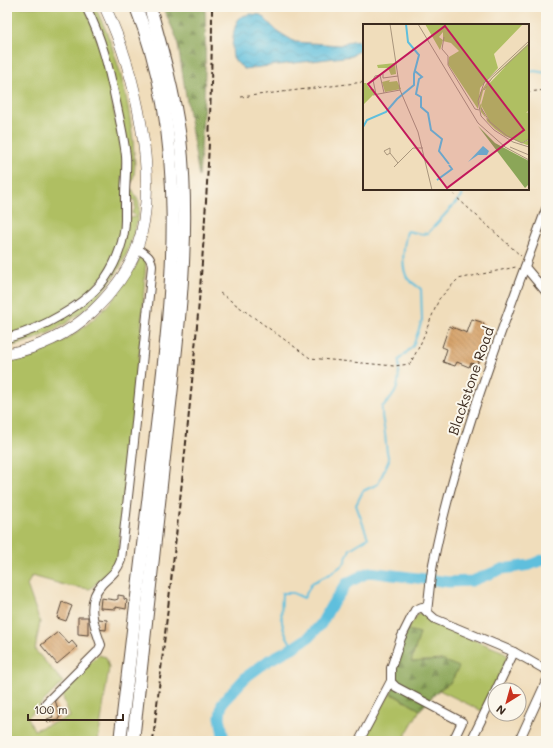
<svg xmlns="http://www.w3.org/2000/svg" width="553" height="748" font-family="Mali,sans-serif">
<defs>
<pattern id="forest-firs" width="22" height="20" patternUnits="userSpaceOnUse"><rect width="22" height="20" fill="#8ba658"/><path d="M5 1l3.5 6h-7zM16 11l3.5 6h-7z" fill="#738748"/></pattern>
<pattern id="water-waves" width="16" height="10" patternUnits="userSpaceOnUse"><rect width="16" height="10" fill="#5fbfdd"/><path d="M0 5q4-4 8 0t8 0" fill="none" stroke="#509bb3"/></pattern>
<pattern id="building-back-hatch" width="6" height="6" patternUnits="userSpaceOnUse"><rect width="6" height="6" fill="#d39c60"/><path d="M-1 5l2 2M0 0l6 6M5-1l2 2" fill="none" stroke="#ac7f4f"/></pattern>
</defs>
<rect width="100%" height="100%" fill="#fbf7ec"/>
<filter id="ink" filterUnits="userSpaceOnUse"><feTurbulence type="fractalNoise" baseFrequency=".025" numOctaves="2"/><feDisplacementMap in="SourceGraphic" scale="8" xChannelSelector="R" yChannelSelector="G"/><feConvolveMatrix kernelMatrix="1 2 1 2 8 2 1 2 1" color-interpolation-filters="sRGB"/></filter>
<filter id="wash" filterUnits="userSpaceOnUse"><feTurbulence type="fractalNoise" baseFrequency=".012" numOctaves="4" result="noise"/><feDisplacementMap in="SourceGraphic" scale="16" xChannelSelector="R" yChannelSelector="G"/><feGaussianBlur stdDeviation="0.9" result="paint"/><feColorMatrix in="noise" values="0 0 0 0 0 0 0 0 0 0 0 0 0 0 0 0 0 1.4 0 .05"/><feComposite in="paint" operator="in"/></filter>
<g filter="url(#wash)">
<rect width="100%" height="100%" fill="#f0ddbb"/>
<g fill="#afbf62" stroke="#757440">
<polygon points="7,7 85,7 101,46 124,162 123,224 120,239 112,263 105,274 85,296 47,320 7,336"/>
<path d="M 88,7 L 95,7 C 116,48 128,95 133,141 C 134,158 137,167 132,183 L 128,180 L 123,129 Z"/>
<path d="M 132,189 C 134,193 138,199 139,203 C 140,213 136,226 133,236 C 117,293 64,336 7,347 L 7,340 L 21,336 L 100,288 L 127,222 L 130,218 L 135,217 L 134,214 L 131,213 L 135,209 L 135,200 L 128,200 L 128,194 Z"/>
<path d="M 139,257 L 146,260 L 140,348 L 117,564 L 90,589 L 68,586 L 32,576 L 27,585 L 40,622 L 35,650 L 63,682 L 28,717 L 34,730 L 70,717 L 61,692 L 98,655 L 106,657 L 109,668 L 98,741 L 7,741 L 7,361 C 14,361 22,360 28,359 C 33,357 38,354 42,352 C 77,336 110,310 129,276 C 133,270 137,264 139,257 Z"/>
<polygon points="419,613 424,613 435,624 504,652 508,657 482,711 439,690 451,682 442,660 411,662 420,633 407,630"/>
<polygon points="390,693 420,710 406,734 406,741 363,741"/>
</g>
<g fill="url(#forest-firs)" stroke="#63683b">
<path d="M 163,7 L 205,7 C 207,63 203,120 199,177 L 177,39 Z"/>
<polygon points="407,630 420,633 411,662 442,660 459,667 451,682 439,690 420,710 391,693 396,680 394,667"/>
</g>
<path fill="url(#water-waves)" stroke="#4d747e" d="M 251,14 L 261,15 L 277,31 L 295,42 L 340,45 L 347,42 L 358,40 L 363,45 L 364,50 L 363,51 L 358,51 L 352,56 L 244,69 C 241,66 235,62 233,57 C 231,48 233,22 241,17 C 244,15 248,15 251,14 Z"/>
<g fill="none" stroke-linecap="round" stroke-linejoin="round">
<g stroke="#5fbfdd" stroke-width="2">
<polyline points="528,72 535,71 546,73"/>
<path d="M 294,647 C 279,630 281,615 282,593 L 293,593 L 304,598 L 312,583 L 330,574 L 344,564 L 350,549 L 368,538 L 356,505 L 363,491 L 378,484 L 389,460 C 386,451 386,443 385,434 C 384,423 381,419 382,407 C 400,392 399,383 399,360 L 413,346 L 418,332 L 422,320 L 421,289 C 417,286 411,282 408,279 C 400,268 404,243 407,231 L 422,234 L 428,233 L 462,196 L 463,189"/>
</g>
<polyline stroke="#5fbfdd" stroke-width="11" points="224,741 220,717 222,703 246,677 269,660 294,647 309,637 321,624 331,606 347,583 369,572 449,582 472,581 502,569 530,565 542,560 546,559"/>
</g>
<g id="blocks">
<g fill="url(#building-back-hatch)">
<polygon points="472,319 484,323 483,329 490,332 485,351 482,350 477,365 471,363 469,367 457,362 455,366 443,362 447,349 442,347 449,326 467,333"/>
<polygon points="118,595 124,596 124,599 127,600 126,609 116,607 116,609 100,608 101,598 115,600 118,599"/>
<polygon points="62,602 72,606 66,621 57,618"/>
<polygon points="78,617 88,617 88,635 78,634"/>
<polygon points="98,619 107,620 106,630 97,629"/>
<polygon points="58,632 69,644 72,641 77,647 57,664 41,645"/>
<polygon points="55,700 60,716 58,720 48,723 47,719 53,717 48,703"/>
</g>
</g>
</g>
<g filter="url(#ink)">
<use href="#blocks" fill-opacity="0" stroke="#564536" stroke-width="1"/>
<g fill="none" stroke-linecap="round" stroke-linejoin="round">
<g stroke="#564536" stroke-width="10">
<g id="minor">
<path d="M 546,209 C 504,325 457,442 433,564 C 430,580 429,596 427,612 L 435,619 L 514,652 L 546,670"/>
<polyline points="525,267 546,292"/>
<path d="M 7,338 C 39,330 87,305 106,277 C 117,261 125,239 125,220 C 125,212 125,204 125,196 C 125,183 127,169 126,156 C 124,138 120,120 116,102 C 109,69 102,38 86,7"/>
<polyline points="391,682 396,687 462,722 453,741"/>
<polyline points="496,690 514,652"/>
<path d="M 46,703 L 98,651 L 101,645 C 94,625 85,602 102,584 C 110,576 117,572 121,560 L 134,442 L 152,266 C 151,255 144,254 137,248"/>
<polyline points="359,741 391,681 391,668 401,638 415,610 422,607 427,612"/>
<polyline points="471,741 495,692"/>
<polyline points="505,741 505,740 508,741"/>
<polyline points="519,741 546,682"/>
</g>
</g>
<g stroke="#564536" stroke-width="12">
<path id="major" d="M 7,354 C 39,348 68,334 92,312 C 111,294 128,272 137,248 C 161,180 135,71 105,7"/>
</g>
<g stroke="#564536" stroke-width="14">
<g id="highway">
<path d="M 120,741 C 131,647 142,554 153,460 C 170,310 194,151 136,7"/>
<path d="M 133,741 C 144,637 156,534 167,430 C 178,334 191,235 180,138 C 174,93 162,50 150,7"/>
</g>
</g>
<g stroke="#564536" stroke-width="1" stroke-dasharray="3 3" stroke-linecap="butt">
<polyline points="528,92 546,90"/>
<polyline points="241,97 364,82"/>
<polyline points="451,189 455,196 521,256"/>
<polyline points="220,293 310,358 394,366 410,364 420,345 439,299 458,279 516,267"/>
</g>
<use href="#minor" stroke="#fff" stroke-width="8"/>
<use href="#major" stroke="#fff" stroke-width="11"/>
<use href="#highway" stroke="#fff" stroke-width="12"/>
<path stroke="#3b2a1e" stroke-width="2" stroke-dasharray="6 3" stroke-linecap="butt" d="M 153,741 C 180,497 212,253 212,7"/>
</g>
</g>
<g text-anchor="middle" stroke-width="4" stroke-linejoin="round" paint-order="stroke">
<g font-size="14" fill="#3b2a1e" stroke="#fbf7ec">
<text transform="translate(471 381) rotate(-71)" y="5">Blackstone Road</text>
</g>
</g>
<g transform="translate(363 24)">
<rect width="166" height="166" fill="#f0ddbb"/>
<path d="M 62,0 L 160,0 L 131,30 L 135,44 L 117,64 L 115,85 L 85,40 L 86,33 L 96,27 L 88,19 L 80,17 L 80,8 L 76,13 L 80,16 L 77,26 ZM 166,19 L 166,86 L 163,89 L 166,88 L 166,115 L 158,119 L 166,116 L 166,121 L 164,121 L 142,112 L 132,105 L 124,97 L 123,94 L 126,96 L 118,81 L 123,63 L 143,42 L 127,56 L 120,67 L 117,79 L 123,94 L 118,88 L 116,78 L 117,69 L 124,58 ZM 32,39 L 33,50 L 28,51 L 25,44 L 15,44 L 14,41 ZM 27,56 L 26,58 L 34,57 L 38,65 L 22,68 L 19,58 ZM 0,59 L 3,59 L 7,65 L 11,65 L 12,69 L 0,81 Z" fill="#afbf62"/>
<path d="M 115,102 L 132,119 L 166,137 L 166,160 L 162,164 Z" fill="#8ba658"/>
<path d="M 120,122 L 126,127 L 124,131 L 115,131 L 105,138 Z" fill="#5fbfdd"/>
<path fill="none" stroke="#5fbfdd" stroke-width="2" d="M 52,47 L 59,53 L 56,55 L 53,70 L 58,73 L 58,83 L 65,89 L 68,106 L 79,115 L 76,127 L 86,140M 0,103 L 4,96 L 23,88 L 34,75 L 51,61 L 51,50 L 56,31 L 45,18 L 43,0M 74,156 L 89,145 L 86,141"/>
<path fill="none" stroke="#a8957c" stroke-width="1" d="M 27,0 L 37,66M 55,0 L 115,99 L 142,123 L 166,136M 81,13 L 79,25 L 85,32 L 85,41 L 112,85 L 116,86M 166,17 L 121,59 L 115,77 L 118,92 L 131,106 L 150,118 L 166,123M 20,50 L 20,54 L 35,52M 121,66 L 129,54 L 166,20M 13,70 L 10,56 L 12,52 L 17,51 L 21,69M 10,71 L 37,66 L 55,108 L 69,166M 118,84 L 127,98 L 144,112 L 159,119 L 166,115M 147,123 L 166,131M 27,129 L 27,124 L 21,127 L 24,131 L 27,129 L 35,139M 31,143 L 50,124 L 60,124"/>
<path fill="#c2185b" fill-opacity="0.15" stroke="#c2185b" stroke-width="2" d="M 82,2 L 161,106 L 84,164 L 5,60 Z"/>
<rect width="166" height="166" fill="none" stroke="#3b2a1e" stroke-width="2"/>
</g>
<rect width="553" height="748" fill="none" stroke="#fbf7ec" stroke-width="24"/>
<g transform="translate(507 702) rotate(217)"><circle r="19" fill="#fbf7ec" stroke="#aea59a"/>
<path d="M0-3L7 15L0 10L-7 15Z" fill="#c8321e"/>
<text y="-6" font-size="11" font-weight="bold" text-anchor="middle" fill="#3b2a1e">N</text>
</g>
<path d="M28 714v6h95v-6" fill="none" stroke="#3b2a1e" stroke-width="2"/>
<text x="34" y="714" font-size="12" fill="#3b2a1e" stroke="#fbf7ec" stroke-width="3" paint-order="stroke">100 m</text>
</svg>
